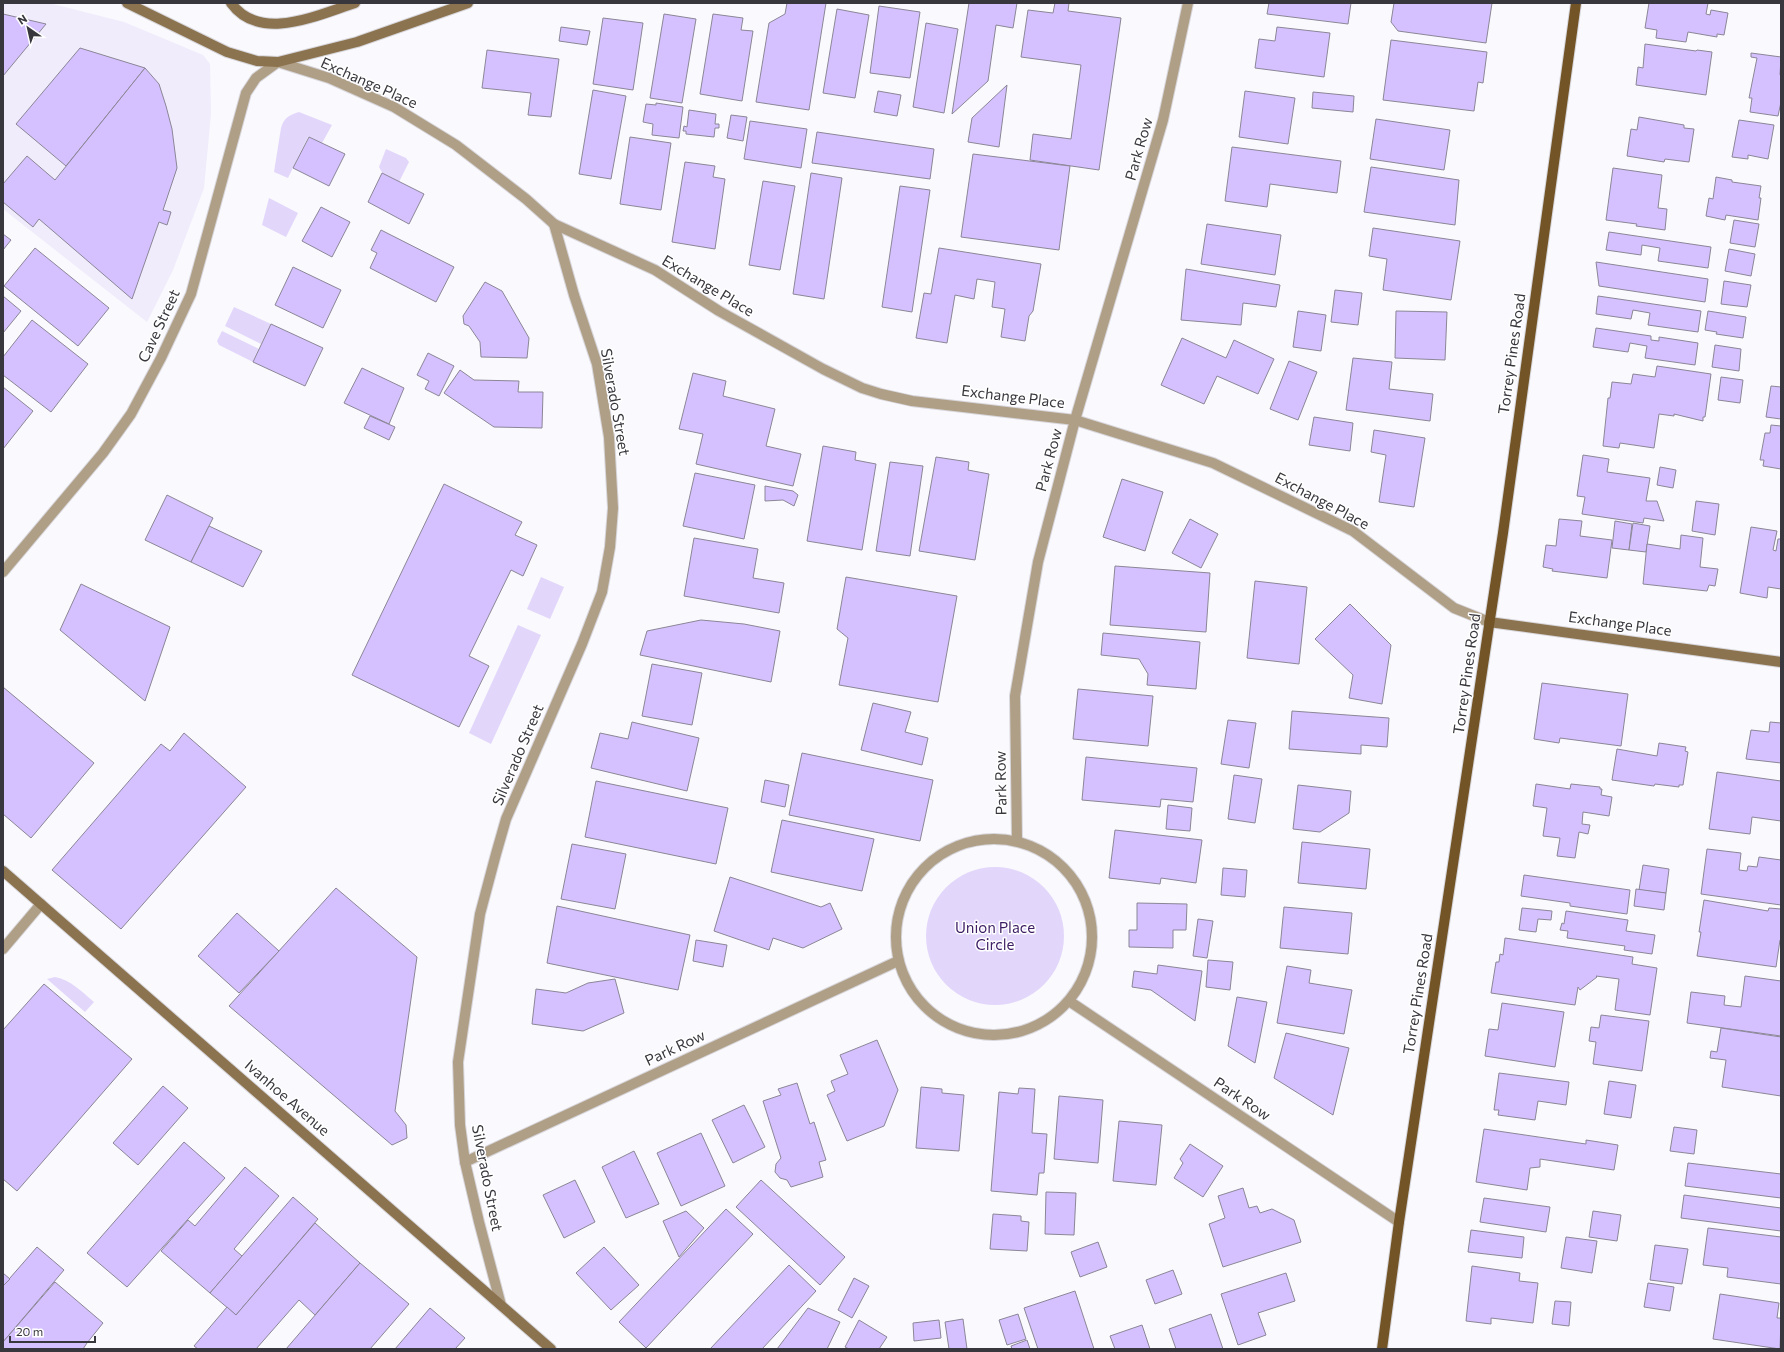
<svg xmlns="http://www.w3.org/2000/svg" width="1784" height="1352" font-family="Commissioner,sans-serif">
<rect width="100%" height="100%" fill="#faf9fd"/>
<polygon fill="#f0ecfc" points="3,3 49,3 124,22 203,55 210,64 211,114 204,188 173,270 147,322 3,209"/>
<g fill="#e2d7fb">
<path d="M 299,112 L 332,125 L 322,143 L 308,137 L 288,178 L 274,172 L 281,128 C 284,117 290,115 299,112 Z"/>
<polygon points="386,149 406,158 409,162 399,182 383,174 379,167"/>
<polygon points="269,198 298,213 286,237 262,225"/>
<polygon points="234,307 271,324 261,344 225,326"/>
<polygon points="222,331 259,349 253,362 219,345 217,341"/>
<polygon points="541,577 564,587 550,619 527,609"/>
<polygon points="518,625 541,635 491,744 469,733"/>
<circle cx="995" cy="936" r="69"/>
<path d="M 55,977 C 71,980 82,992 94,1002 L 85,1012 L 47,979 Z"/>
</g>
<g fill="#d5c1ff" stroke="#8b8697">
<polygon points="787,3 826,3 809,110 756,102 769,23 785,14"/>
<polygon points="969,3 1017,3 1013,28 996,25 988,81 952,114"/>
<polygon points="1055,3 1069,3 1068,11 1121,18 1099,170 1030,160 1033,134 1071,139 1081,65 1021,57 1028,10 1053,13"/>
<polygon points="1269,3 1351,3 1348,24 1267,14"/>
<polygon points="1394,3 1492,3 1486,43 1398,31 1391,22"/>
<polygon points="1649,3 1708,3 1706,14 1710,15 1711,10 1728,13 1724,35 1717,34 1717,37 1688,32 1686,42 1656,38 1657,30 1645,28"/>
<polygon points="879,6 920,12 910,78 870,73"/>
<polygon points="837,9 869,15 855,98 823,93"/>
<polygon points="3,14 46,24 3,76"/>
<polygon points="664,14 696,19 682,103 650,98"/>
<polygon points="713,14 743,18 741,30 753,31 742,101 700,94"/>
<polygon points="603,18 643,23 633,90 593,84"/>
<polygon points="926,23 958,29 944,113 913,107"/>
<polygon points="561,27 590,31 587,45 559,41"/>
<polygon points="1277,27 1330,33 1324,77 1255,68 1259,39 1275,41"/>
<polygon points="1391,40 1487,52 1483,83 1478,82 1474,111 1383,100"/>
<polygon points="1645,44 1696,51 1697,50 1712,52 1706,95 1636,85 1638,67 1643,68"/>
<polygon points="80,48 145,68 66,166 16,124"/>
<polygon points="487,50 559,59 551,117 528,115 531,93 482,88"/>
<polygon points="1751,53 1781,57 1780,75 1781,76 1781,102 1778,116 1750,112 1752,98 1749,98 1757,58 1751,57"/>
<polygon points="145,68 159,84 166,106 172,129 177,168 163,210 171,212 167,225 159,222 132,299 39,219 33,227 3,202 3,184 27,156 55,180"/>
<polygon points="1007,85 999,147 968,142 972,118"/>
<polygon points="593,90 626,96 611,179 579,174"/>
<polygon points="878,91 901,95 897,116 874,112"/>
<polygon points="1245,91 1295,98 1288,144 1239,137"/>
<polygon points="1313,92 1354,96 1353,112 1312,108"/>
<polygon points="656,103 683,107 679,138 652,135 653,124 643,122 646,104 656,105"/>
<polygon points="689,110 716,114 715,124 719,124 719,128 715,128 714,137 686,134 686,131 683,131 684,126 687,127"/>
<polygon points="731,115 747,117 743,141 727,138"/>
<polygon points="1639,117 1684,125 1684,128 1694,129 1689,162 1665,159 1664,162 1627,156 1631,129 1637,130"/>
<polygon points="1376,119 1450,130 1444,170 1370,159"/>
<polygon points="1739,120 1774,125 1768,159 1748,155 1748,159 1732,157"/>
<polygon points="750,121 807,129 801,168 744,159"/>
<polygon points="817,132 934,149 930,179 812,163"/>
<polygon points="309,137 345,154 329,186 293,168"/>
<polygon points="630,137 671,143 661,210 620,204"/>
<polygon points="1232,147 1341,161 1337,193 1270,184 1267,207 1225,201"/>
<polygon points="973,154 1070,166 1059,250 961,237"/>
<polygon points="685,162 715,166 713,177 725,179 715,249 672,242"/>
<polygon points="1371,167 1459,180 1455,225 1364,212"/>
<polygon points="1613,168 1662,175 1658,208 1667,209 1665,230 1636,226 1637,224 1606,220"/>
<polygon points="382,173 424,194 409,224 368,202"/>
<polygon points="811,173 842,178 824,299 793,294"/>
<polygon points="1716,177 1732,180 1732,182 1761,186 1759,198 1761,198 1758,220 1726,215 1725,220 1706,216 1709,198 1713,199"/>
<polygon points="763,181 795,186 780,270 749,265"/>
<polygon points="900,186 930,190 912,312 882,307"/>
<polygon points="321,207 350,222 332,257 302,241"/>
<polygon points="1734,220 1759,224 1755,247 1730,243"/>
<polygon points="1207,224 1281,235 1275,275 1201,264"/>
<polygon points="1373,228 1460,241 1451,300 1383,290 1387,259 1369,256"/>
<polygon points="381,230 454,267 436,302 370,268 377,253 371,250"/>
<polygon points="1609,232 1711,247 1708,268 1658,261 1660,248 1642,245 1641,255 1606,250"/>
<polygon points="3,234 11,240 3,250"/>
<polygon points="35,248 109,308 78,346 4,286"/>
<polygon points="939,248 1041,264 1033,311 1029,316 1025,341 1001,337 1005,309 992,307 995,282 977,279 974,299 955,295 947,343 916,338 924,293 931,294"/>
<polygon points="1729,249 1755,254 1751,276 1725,271"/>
<polygon points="1596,262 1708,279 1705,302 1599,286"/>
<polygon points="293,267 341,290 323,328 275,305"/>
<polygon points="1186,269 1280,285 1276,307 1243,303 1241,325 1181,320"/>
<polygon points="1724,281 1751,285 1747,307 1721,304"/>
<polygon points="485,282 502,291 529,338 527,358 481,357 480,342 469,326 464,324 463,316"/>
<polygon points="1335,290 1362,293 1358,325 1331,322"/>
<polygon points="3,296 21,311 3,333"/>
<polygon points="1598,296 1701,311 1698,332 1648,325 1650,313 1633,310 1631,319 1596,314"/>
<polygon points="1298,311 1326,315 1321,351 1293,347"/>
<polygon points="1396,311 1447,312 1445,360 1395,358"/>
<polygon points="1708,311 1746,317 1743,338 1716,334 1717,332 1705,330"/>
<polygon points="32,320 88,364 51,412 3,375 3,357"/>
<polygon points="271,324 323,348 305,386 253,362"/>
<polygon points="1596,328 1651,336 1651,340 1659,341 1659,337 1698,343 1695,365 1645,358 1647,346 1630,343 1628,352 1593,347"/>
<polygon points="1182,338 1226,358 1234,340 1274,359 1258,394 1217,376 1204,404 1161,385"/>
<polygon points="1715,345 1741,349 1739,371 1712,367"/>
<polygon points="428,353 454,366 439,396 425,389 429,381 417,375"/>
<polygon points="1353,358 1392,362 1389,389 1433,394 1430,421 1346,410"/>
<polygon points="1289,361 1317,372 1298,420 1270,409"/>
<polygon points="1657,366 1711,374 1705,417 1703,417 1703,421 1674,414 1674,416 1659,414 1654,448 1620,443 1619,448 1603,446 1608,398 1610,398 1612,382 1631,384 1633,374 1655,377"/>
<polygon points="362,368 404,388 389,424 344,403"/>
<polygon points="460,370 474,380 519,381 518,392 543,392 542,428 494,427 444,393"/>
<polygon points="693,373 726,381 723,396 775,409 766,446 801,454 793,486 696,464 703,434 679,429"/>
<polygon points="1721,377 1743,380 1740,403 1718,400"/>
<polygon points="1771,386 1781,387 1781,419 1766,417"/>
<polygon points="3,387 33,411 3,449"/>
<polygon points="370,416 395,427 389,440 364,428"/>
<polygon points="1314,417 1353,423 1350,451 1309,445"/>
<polygon points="1771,425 1781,426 1781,469 1763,466 1764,460 1760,460 1765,433 1770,433"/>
<polygon points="1374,430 1425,438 1414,507 1379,502 1386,455 1371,452"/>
<polygon points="823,446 856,452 855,460 876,464 862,550 807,541"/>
<polygon points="1583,455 1609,459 1607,472 1650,478 1646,501 1657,501 1664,521 1644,518 1643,523 1582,514 1585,497 1577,496"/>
<polygon points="936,457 969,462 968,470 989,474 975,560 919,551"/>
<polygon points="890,462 923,466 910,556 876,551"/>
<polygon points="1660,467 1676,470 1673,488 1657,485"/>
<polygon points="695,473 755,485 744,539 683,526"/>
<polygon points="1122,479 1163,492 1145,551 1103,537"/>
<polygon points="444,484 522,522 515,535 537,545 523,576 511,570 469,656 489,666 459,727 352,675"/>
<polygon points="765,486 793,491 798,495 794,506 783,500 765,501"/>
<polygon points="167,495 213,518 191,562 145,540"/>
<polygon points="1696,501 1719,504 1715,535 1692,531"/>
<polygon points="1190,519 1218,534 1201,568 1172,553"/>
<polygon points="1559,519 1582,521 1580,536 1612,540 1607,578 1552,571 1553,569 1543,567 1546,545 1556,546"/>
<polygon points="1615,521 1632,524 1629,550 1612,548"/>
<polygon points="1633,523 1650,526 1646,552 1629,550"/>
<polygon points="209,526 262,551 243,587 191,562"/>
<polygon points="1751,527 1777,531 1773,550 1776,551 1778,539 1781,539 1781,589 1768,587 1767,598 1740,593"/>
<polygon points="1681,535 1703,538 1700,567 1718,569 1715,586 1709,585 1707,591 1643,584 1647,544 1680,549"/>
<polygon points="694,538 758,549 753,578 784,583 779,613 684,596"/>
<polygon points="1115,566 1210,573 1206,632 1110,625"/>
<polygon points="846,577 957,596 938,702 839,685 848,638 837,629"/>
<polygon points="1255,581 1307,587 1299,664 1247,658"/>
<polygon points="81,584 170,627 145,701 60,630"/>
<polygon points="1350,604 1391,645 1382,704 1349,698 1353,675 1315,639"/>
<polygon points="701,620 744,624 780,631 771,682 640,655 647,631"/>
<polygon points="1103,633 1200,642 1196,689 1147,685 1148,674 1139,659 1101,655"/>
<polygon points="652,664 702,673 692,725 642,716"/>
<polygon points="1542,683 1628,694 1621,746 1560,738 1559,743 1534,739"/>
<polygon points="3,687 94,763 31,838 3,814"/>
<polygon points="1078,689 1153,696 1148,746 1073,739"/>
<polygon points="873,703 911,712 905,732 928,738 922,765 861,750"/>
<polygon points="1292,711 1389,718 1387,747 1361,745 1361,754 1289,749"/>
<polygon points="1228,720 1256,723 1249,768 1221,764"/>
<polygon points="632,722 699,738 687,791 591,768 600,733 628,739"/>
<polygon points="1770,722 1781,723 1781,763 1746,759 1751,730 1769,732"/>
<polygon points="184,733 246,787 121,929 52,870 161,744 170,751"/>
<polygon points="1659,743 1686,747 1685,751 1688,752 1683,785 1679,785 1679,787 1655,784 1654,786 1612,780 1617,749 1657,756"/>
<polygon points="802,753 933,780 920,841 789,815"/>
<polygon points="1086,757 1197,768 1193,802 1161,799 1160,807 1082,800"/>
<polygon points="1717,772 1781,781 1781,821 1752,817 1750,834 1709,829"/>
<polygon points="1234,775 1262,779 1255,823 1228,819"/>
<polygon points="765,780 789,785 785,807 761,802"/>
<polygon points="596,781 728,808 716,864 585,837"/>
<polygon points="1536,784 1570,789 1571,784 1600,787 1600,789 1602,789 1601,795 1612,797 1609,816 1583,812 1582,824 1590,825 1588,834 1579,832 1575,858 1557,856 1560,838 1543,836 1547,808 1533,806"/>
<polygon points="1298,785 1351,791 1349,813 1320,832 1293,829"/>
<polygon points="1168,805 1192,808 1190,831 1166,829"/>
<polygon points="782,820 874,839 862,891 771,872"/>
<polygon points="1115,830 1202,840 1196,883 1161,878 1160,884 1109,878"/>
<polygon points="1302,842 1370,849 1366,889 1298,883"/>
<polygon points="572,844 626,854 615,909 561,899"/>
<polygon points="1707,849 1741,853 1739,870 1747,871 1748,866 1757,867 1759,857 1781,860 1781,905 1701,894"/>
<polygon points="1643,865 1669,869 1666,893 1639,890"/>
<polygon points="1223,868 1247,870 1245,897 1221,895"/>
<polygon points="1524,875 1630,890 1627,914 1570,906 1570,903 1521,896"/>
<polygon points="730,877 821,907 830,903 842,929 803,948 773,938 769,950 714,931"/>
<polygon points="336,888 417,957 395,1111 406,1125 407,1138 392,1145 229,1006"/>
<polygon points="1636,889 1666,893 1664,910 1634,906"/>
<polygon points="1704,900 1768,911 1769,908 1781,909 1781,940 1780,940 1776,967 1697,956 1701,932 1699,932"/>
<polygon points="1137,903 1187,904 1186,930 1173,930 1173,948 1129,947 1129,930 1137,930"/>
<polygon points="557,906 690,935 678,990 547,963"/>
<polygon points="1284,907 1352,913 1348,954 1280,948"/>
<polygon points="1522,908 1552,911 1551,920 1538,919 1536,932 1519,930"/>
<polygon points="1566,911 1628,920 1626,931 1655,935 1652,954 1624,950 1625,946 1567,938 1568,931 1560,930 1562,923 1564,924"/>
<polygon points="237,913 279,951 239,993 198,956"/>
<polygon points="1198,919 1213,921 1207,958 1193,956"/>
<polygon points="1505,938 1633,957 1632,964 1657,968 1650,1015 1615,1010 1619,979 1596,976 1597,977 1580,990 1578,987 1575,1005 1491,993 1496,962 1499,962 1500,954 1503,955"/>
<polygon points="696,940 727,945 723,967 693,961"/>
<polygon points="1208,960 1233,962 1230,990 1206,987"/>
<polygon points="1158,965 1202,971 1195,1021 1151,990 1132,987 1134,971 1157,974"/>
<polygon points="1287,966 1311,970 1309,983 1352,990 1344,1034 1277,1023"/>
<polygon points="1745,976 1781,981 1781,1036 1687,1023 1691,992 1725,996 1724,1005 1741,1007"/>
<polygon points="615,979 624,1013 583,1031 532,1024 536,989 566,993 588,983"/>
<polygon points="44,984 132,1059 17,1191 3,1179 3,1030"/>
<polygon points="1237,997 1267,1002 1255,1063 1228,1046"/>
<polygon points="1502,1003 1564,1012 1555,1067 1485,1056 1489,1029 1498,1030"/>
<polygon points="1601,1015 1649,1021 1642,1071 1593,1064 1596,1042 1589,1041 1591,1027 1599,1028"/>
<polygon points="1721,1028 1781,1037 1781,1096 1722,1087 1726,1060 1710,1058 1711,1051 1717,1052"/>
<polygon points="1286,1033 1349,1048 1333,1115 1274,1078"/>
<polygon points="877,1040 898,1090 884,1126 847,1141 827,1095 835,1091 831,1081 848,1074 840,1055"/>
<polygon points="1499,1073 1569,1082 1566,1105 1538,1101 1535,1120 1498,1115 1499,1110 1494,1110"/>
<polygon points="1609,1081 1636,1085 1631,1118 1604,1114"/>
<polygon points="797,1083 810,1124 814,1122 826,1160 819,1162 823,1177 791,1187 787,1180 780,1178 775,1172 776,1164 781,1158 763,1101 781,1095 778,1089"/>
<polygon points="163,1086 188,1108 138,1165 113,1143"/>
<polygon points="921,1087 942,1089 942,1093 964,1095 959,1151 916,1148"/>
<polygon points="1019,1088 1035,1089 1032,1133 1047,1134 1044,1173 1039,1173 1037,1195 991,1191 999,1092 1018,1094"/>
<polygon points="1059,1096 1103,1100 1098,1163 1054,1159"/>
<polygon points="744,1105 765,1147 733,1163 712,1120"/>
<polygon points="1119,1121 1162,1125 1156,1185 1113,1181"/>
<polygon points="1674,1127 1697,1130 1694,1154 1670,1151"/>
<polygon points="1484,1129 1586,1144 1586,1140 1618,1145 1614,1170 1540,1159 1540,1167 1530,1168 1527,1190 1476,1182"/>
<polygon points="701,1133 725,1186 681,1206 657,1153"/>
<polygon points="184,1142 225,1178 127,1287 87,1253"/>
<polygon points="1190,1144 1223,1166 1203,1197 1174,1178 1183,1163 1180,1159"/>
<polygon points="634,1151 659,1204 626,1218 602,1167"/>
<polygon points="1688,1163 1781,1174 1781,1198 1685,1186"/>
<polygon points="245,1167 279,1196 234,1249 242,1256 210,1293 161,1251 188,1220 195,1226"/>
<polygon points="575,1180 595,1222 564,1238 543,1195"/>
<polygon points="761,1180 845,1257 820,1285 736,1207"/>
<polygon points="1243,1188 1249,1208 1257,1206 1260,1213 1272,1209 1294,1220 1301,1242 1223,1267 1209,1224 1225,1218 1218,1196"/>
<polygon points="1046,1192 1076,1193 1074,1235 1045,1234"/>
<polygon points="1684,1195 1781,1208 1781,1231 1681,1218"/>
<polygon points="293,1197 318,1219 236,1315 210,1293"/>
<polygon points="1484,1198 1550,1207 1546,1232 1480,1222"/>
<polygon points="726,1209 753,1234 646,1348 619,1322"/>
<polygon points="686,1211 704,1228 679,1257 663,1221"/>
<polygon points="1593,1211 1621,1215 1617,1241 1589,1237"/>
<polygon points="993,1214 1021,1216 1021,1221 1029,1222 1027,1251 990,1249"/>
<polygon points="315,1223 360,1263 315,1315 299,1300 256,1349 198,1349 194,1346 227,1307 236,1315"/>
<polygon points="1708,1228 1781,1237 1781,1284 1727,1277 1728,1268 1703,1265"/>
<polygon points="1471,1230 1524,1237 1522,1258 1468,1252"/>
<polygon points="1566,1237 1597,1241 1592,1273 1561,1268"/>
<polygon points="1098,1242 1107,1267 1080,1277 1071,1252"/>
<polygon points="1655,1245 1688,1249 1682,1284 1650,1280"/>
<polygon points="37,1247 64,1270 3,1342 3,1286"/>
<polygon points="604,1247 639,1285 611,1310 576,1273"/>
<polygon points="360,1263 409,1304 370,1349 286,1349"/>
<polygon points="789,1265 816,1291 762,1349 710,1349"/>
<polygon points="1472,1266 1520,1273 1519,1281 1538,1283 1533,1323 1491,1318 1491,1324 1466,1321"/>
<polygon points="1173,1270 1182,1294 1155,1304 1146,1280"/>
<polygon points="3,1273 10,1279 3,1286"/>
<polygon points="1286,1273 1295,1301 1258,1313 1266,1335 1238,1345 1221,1294"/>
<polygon points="854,1278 869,1286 852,1318 838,1310"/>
<polygon points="55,1282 103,1323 87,1343 83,1349 3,1349 3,1342"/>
<polygon points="1648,1283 1674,1287 1670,1311 1644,1307"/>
<polygon points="1075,1291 1094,1349 1038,1349 1024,1308"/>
<polygon points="1720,1294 1779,1303 1777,1318 1781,1318 1780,1349 1713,1339"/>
<polygon points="1555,1301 1571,1302 1569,1326 1552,1324"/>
<polygon points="430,1308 465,1338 455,1349 395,1349"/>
<polygon points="808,1308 840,1322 827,1349 777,1349"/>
<polygon points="1018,1314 1026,1339 1007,1345 999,1320"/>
<polygon points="1211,1314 1223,1349 1176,1349 1169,1329"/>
<polygon points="963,1319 967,1349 949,1349 945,1322"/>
<polygon points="859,1320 887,1337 879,1349 849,1349 845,1347"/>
<polygon points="939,1320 941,1338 914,1341 913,1323"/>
<polygon points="1142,1325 1150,1349 1115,1349 1110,1336"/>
<polygon points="1027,1340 1030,1349 1012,1349 1011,1346"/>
</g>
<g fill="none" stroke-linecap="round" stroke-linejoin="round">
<g stroke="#d7d6db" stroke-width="12">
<g id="street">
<polyline points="3,572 103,453 131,414 161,358 191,294 246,93 256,78 278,62 329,78 394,107 456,145 526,199 554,224 655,270 719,311 823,369 862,388 881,394 912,401 1075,420 1213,463 1353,531 1454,608 1489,622"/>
<circle cx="994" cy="937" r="98"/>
<polyline points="1017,841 1015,696 1038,562 1075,420 1163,120 1188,3"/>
<polyline points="3,949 41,904"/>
<polyline points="1069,1001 1399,1222"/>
<polyline points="465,1162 898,961"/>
<polyline points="501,1305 479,1222 465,1162 460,1125 458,1062 480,914 496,854 506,819 582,644 602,592 610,547 613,508 609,437 597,364 574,295 554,224"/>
</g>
</g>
<g stroke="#d7d6db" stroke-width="12">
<g id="secondary">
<polyline points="127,3 227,52 257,61 278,62 357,42 468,3"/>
<path d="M 231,3 C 260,43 317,15 355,3"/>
<polyline points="1489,622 1781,662"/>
<polyline points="3,871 551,1349"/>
</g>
</g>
<g stroke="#d7d6db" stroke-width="12">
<polyline id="primary" points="1382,1349 1399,1222 1503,533 1576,3"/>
</g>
<use href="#street" stroke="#b09f87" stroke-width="10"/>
<use href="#secondary" stroke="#8c734f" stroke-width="10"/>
<use href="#primary" stroke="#725426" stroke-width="10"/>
</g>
<g text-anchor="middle" stroke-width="3" stroke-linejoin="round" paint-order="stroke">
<g font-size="15" fill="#39373e" stroke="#fff">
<text transform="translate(369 83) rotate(24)" y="5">Exchange Place</text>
<text transform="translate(1139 149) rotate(-74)" y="5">Park Row</text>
<text transform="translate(708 286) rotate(31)" y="5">Exchange Place</text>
<text transform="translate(159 326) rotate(-65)" y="5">Cave Street</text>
<text transform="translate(1512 354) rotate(-82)" y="5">Torrey Pines Road</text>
<text transform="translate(1013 397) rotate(7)" y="5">Exchange Place</text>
<text transform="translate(615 402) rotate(80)" y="5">Silverado Street</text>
<text transform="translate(1049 460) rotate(-75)" y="5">Park Row</text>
<text transform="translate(1322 501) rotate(28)" y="5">Exchange Place</text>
<text transform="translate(1620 624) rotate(8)" y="5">Exchange Place</text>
<text transform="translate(1467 674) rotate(-82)" y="5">Torrey Pines Road</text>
<text transform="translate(518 755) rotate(-67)" y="5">Silverado Street</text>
<text transform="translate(1001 783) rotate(-91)" y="5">Park Row</text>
<text transform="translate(1418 994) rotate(-81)" y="5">Torrey Pines Road</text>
<text transform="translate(675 1048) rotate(-25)" y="5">Park Row</text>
<text transform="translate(287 1098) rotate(41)" y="5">Ivanhoe Avenue</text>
<text transform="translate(1242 1099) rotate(34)" y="5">Park Row</text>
<text transform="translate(487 1178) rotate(79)" y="5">Silverado Street</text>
</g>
<g font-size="15" fill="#3d1e64" stroke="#fff">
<text x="995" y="933">Union Place<tspan x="995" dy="17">Circle</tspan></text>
</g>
</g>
<rect width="1784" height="1352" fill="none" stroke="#39373e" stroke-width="8"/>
<g transform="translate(28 28) rotate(326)" stroke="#ffffff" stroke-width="3" paint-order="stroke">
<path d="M0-3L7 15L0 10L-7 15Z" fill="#39373e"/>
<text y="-6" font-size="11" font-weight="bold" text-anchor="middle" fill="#39373e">N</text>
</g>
<path d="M10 1336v6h85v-6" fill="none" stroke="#39373e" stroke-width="2"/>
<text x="16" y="1336" font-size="12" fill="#39373e" stroke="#ffffff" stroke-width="3" paint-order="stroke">20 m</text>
</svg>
